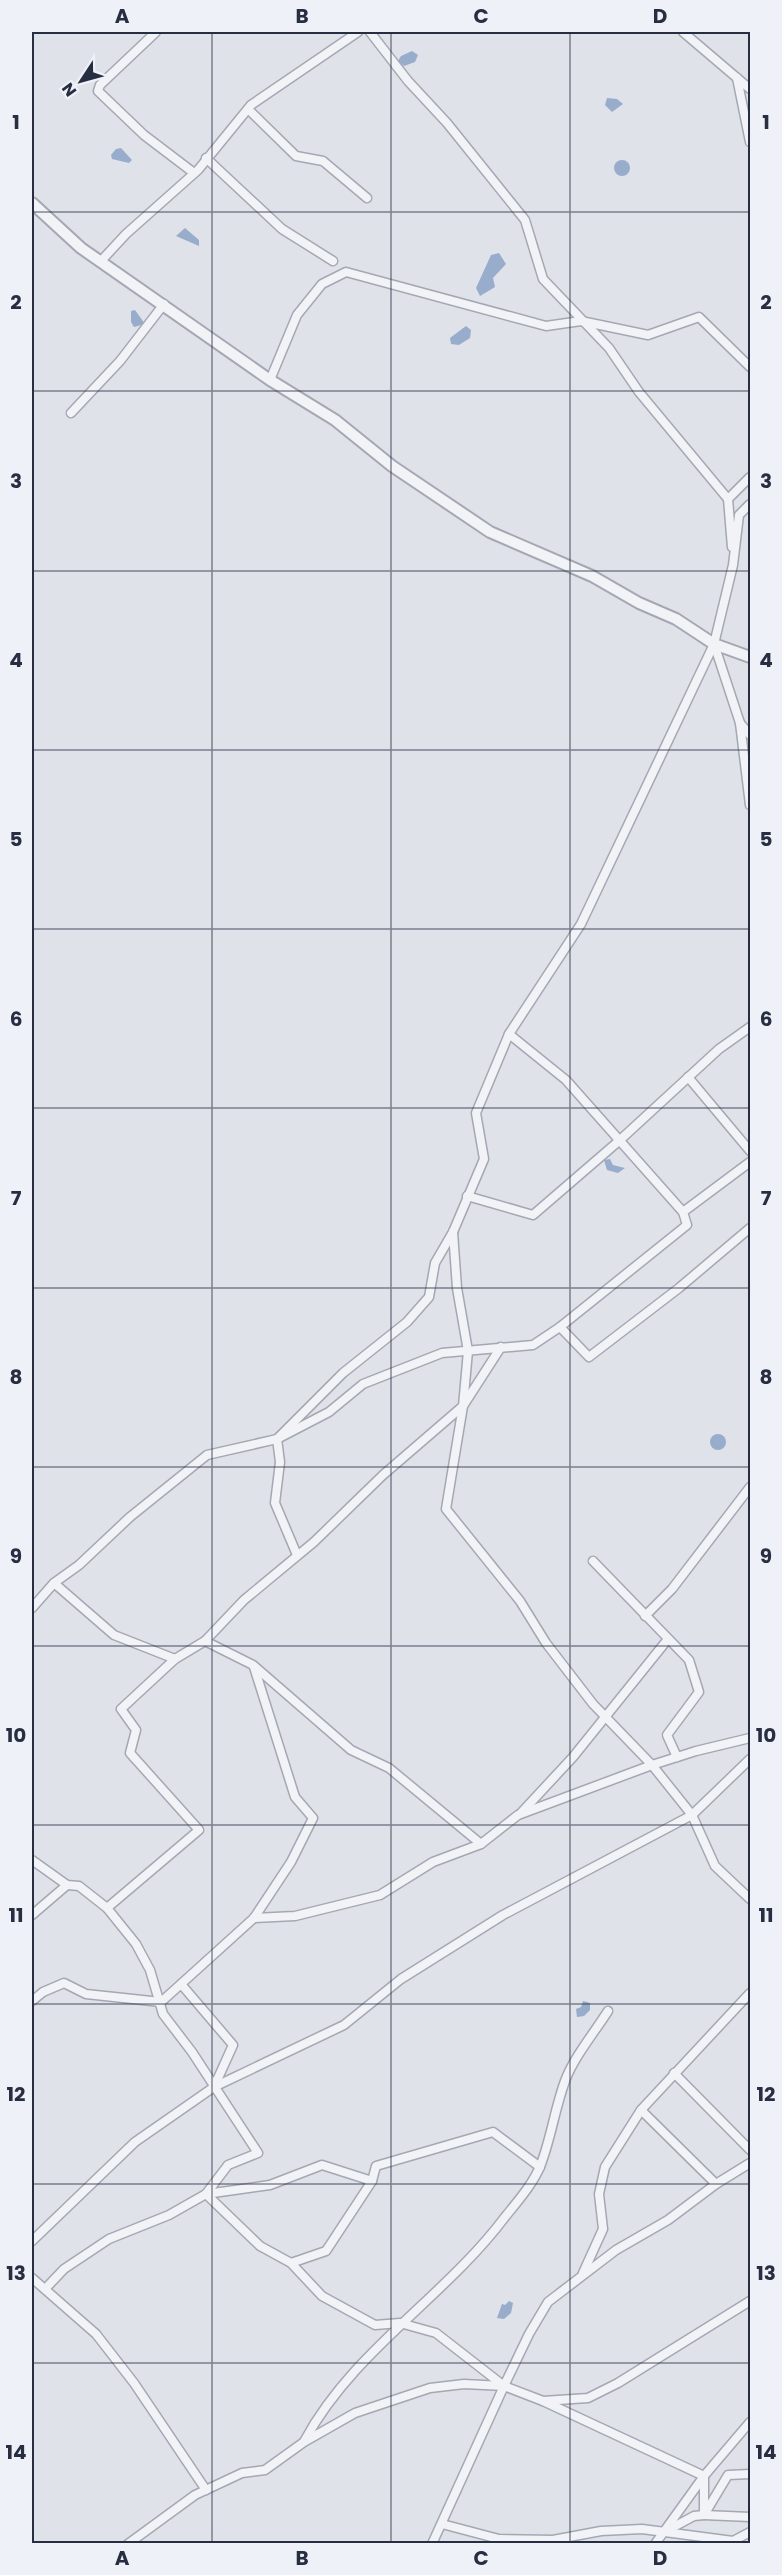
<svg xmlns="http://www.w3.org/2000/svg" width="782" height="2575" font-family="Poppins,sans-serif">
<rect width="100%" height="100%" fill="#dfe2e9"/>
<g fill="#98accb">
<polygon points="412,51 418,55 415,62 404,66 398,61 401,56"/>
<polygon points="607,98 617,99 623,104 612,112 605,105"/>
<polygon points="121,148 132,160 129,163 112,159 111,155 116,149"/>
<circle cx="622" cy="168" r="8"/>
<polygon points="185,228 199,240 199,246 176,236"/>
<polygon points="499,253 506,264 493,278 495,287 480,296 476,288 491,255"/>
<polygon points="135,310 145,324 134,327 131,322 131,311"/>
<polygon points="466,326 471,330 470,338 459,345 451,344 450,338"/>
<polygon points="610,1159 613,1165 625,1168 618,1173 607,1170 604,1160"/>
<circle cx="718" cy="1442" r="8"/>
<polygon points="583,2001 590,2003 590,2010 584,2016 577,2017 576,2009 581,2007"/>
<polygon points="509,2301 513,2303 511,2313 504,2319 497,2318 502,2304 505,2305"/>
</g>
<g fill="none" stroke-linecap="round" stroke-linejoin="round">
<g stroke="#a4a8b3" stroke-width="11">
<g id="minor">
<polyline points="156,32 100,85 98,91 144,135 194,173"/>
<polyline points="370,32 408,81 447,123 525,220 543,279 609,348 639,392 728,499"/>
<polyline points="683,32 750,89"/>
<polyline points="737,78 750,142"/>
<polyline points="248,109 296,156 323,161 367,198"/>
<polyline points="206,158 282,229 333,261"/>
<polyline points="101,261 126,234 198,170 251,105 358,32"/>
<polyline points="270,380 297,315 322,284 346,272 546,326 581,321 648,335 699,317 750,367"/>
<polyline points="71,413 120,361 164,304"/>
<polyline points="732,547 728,499 750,477"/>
<polyline points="714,644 740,723 750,805"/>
<polyline points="740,723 750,735"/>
<polyline points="509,1034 566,1080 683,1212"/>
<polyline points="688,1077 750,1151"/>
<polyline points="467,1196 533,1215 620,1140 719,1049 750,1027"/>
<polyline points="560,1327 589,1357 679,1288 750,1228"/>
<polyline points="501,1347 463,1406 446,1509 520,1601 546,1643 593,1704 652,1765 692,1815 715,1866 750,1899"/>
<polyline points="297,1555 275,1503 280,1462 277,1439 343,1373 407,1322 429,1297 435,1263 453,1232 484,1159 476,1113 509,1034 581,924 714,644 733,565 739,515 750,504"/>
<polyline points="593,1561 689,1660 699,1692 667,1735 677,1757"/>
<polyline points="54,1583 114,1635 175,1659"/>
<polyline points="32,1608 54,1583 79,1565 130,1517 207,1455 277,1439 329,1412 363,1384 442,1353 533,1345 560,1327 687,1225 683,1212 750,1162"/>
<polyline points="645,1616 672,1589 750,1487"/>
<polyline points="205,1641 244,1600 314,1542 383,1475 463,1406 468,1351 457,1288 453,1232"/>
<polyline points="521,1813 573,1757 668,1639"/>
<polyline points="32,1860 67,1885 79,1886 107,1908"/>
<polyline points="32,1915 67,1885"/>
<polyline points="254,1918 295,1916 380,1895 433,1862 481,1844 518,1815 652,1765 696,1751 750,1738"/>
<polyline points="32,2001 43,1992 64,1983 86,1994 161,2002 181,1984"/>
<polyline points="674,2073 750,2150"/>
<polyline points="214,2087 233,2045 181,1984 254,1918 291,1862 313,1818 295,1797 254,1667"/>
<polyline points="641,2110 716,2184"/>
<polyline points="206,2194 228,2165 258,2153 192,2052 163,2014 150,1970 136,1944 107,1908 199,1830 130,1753 136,1730 121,1709 175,1659 205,1641 253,1665 351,1750 389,1768 481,1844"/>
<polyline points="206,2194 260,2246 291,2263 322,2296 375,2325 400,2323 436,2333 504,2386"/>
<polyline points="32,2241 135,2142 214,2087 344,2025 401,1979 503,1915 692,1815 750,1759"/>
<polyline points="291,2263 326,2251 372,2181"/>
<polyline points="583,2273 603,2229 599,2194 605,2167 641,2110 750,1993"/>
<polyline points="32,2278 96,2334 134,2383 206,2490"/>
<polyline points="45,2289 64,2269 109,2239 169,2215 206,2194 270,2185 322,2165 372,2181 376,2166 493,2132 540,2167"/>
<polyline points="543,2401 704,2476 704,2515 750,2517"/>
<path d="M 305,2440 C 353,2351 445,2297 505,2217 C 517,2202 534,2183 541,2164 C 551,2138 555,2108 565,2081 C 574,2057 594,2033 608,2011"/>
<polyline points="442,2524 499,2539 553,2540 601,2531 642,2529 733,2541 750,2532"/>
<polyline points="666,2531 694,2516 704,2515 728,2475 750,2474"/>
<polyline points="128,2544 195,2495 242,2473 265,2470 304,2442 355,2413 430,2388 464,2384 504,2386 543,2401 588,2398 618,2383 750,2301"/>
<polyline points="432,2544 504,2386 529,2334 548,2302 616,2250 668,2220 716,2184 750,2163"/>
<polyline points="655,2544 704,2476 750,2422"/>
</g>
</g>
<g stroke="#a4a8b3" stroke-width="14">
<polyline id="tertiary" points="32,203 81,248 270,380 335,420 392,466 490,532 592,576 639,603 676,619 714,644 750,657"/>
</g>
<use href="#minor" stroke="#f2f3f7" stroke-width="8"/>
<use href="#tertiary" stroke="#f2f3f7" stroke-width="10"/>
</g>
<path fill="none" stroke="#272e41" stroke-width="1.5" stroke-opacity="0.55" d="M 212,32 L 212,2544M 391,32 L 391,2544M 570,32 L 570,2544M 32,212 L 750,212M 32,391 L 750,391M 32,571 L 750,571M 32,750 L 750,750M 32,929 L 750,929M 32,1108 L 750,1108M 32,1288 L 750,1288M 32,1467 L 750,1467M 32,1646 L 750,1646M 32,1825 L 750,1825M 32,2004 L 750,2004M 32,2184 L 750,2184M 32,2363 L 750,2363"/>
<rect width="782" height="2575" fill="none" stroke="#eef1f7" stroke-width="66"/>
<g transform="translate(81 81) rotate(234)" stroke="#eef1f7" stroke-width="4.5" paint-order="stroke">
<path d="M0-4.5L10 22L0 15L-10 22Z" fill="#272e41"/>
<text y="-9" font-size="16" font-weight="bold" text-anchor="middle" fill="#272e41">N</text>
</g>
<rect x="33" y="33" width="716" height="2509" fill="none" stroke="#272e41" stroke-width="2"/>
<g font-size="20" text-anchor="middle" font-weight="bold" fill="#272e41">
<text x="122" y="23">A</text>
<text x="302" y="23">B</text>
<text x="481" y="23">C</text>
<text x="660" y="23">D</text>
<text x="16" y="129">1</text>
<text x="766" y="129">1</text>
<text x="16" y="309">2</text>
<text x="766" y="309">2</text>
<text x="16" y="488">3</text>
<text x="766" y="488">3</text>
<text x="16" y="667">4</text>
<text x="766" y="667">4</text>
<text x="16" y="846">5</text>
<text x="766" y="846">5</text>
<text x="16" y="1026">6</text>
<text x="766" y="1026">6</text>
<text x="16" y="1205">7</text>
<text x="766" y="1205">7</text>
<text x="16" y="1384">8</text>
<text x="766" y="1384">8</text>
<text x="16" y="1563">9</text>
<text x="766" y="1563">9</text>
<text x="16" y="1742">10</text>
<text x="766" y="1742">10</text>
<text x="16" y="1922">11</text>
<text x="766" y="1922">11</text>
<text x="16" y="2101">12</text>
<text x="766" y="2101">12</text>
<text x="16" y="2280">13</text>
<text x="766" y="2280">13</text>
<text x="16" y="2459">14</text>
<text x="766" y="2459">14</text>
<text x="122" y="2565">A</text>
<text x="302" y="2565">B</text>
<text x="481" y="2565">C</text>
<text x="660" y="2565">D</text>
</g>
</svg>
